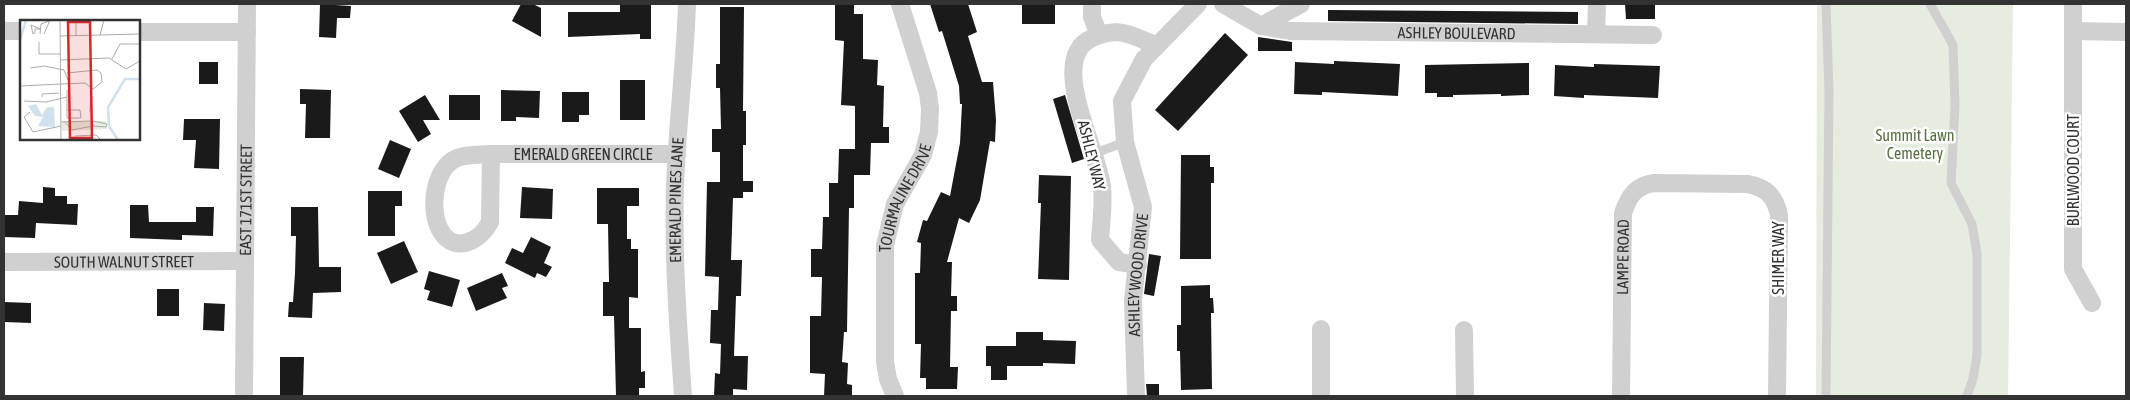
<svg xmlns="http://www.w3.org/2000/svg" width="2130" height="400" font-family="'Asap Condensed',sans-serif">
<rect width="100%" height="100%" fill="#fff"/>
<polygon fill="#e6ecdf" points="1817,4 2013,4 2008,396 1816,396"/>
<g fill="#1a1a1a">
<polygon points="320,4 351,6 350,18 337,18 336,38 319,37"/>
<polygon points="521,4 533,4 541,8 541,37 512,21"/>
<polygon points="620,4 651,4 651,39 640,39 640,34 568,37 568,12 620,12"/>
<polygon points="835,4 854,4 854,14 863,14 863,59 878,60 877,85 884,86 883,127 889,127 889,143 871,143 870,175 854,175 854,208 849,208 847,332 844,332 842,362 848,363 847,384 852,385 852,396 824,396 825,374 810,373 810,316 821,316 822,277 811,277 811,249 822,249 823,217 829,217 829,183 838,183 839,149 855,149 855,106 841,105 844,41 835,40"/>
<polygon points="930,4 968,4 977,32 968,36 982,82 993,82 996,120 995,142 990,141 980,200 969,223 959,218 947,262 952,262 951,296 957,296 957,311 951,311 950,367 958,367 957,389 926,389 926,378 920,378 921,344 915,344 915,273 920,273 921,243 917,242 923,220 927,221 941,192 950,196 960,143 962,104 960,104 959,86 942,31 939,32"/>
<rect x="1022" y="4" width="33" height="20"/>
<polygon points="1625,4 1655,4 1655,19 1626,19"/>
<polygon points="720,7 744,7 743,111 746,111 746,145 743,145 743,181 753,181 753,192 743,192 743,198 733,198 731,260 742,260 741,296 736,296 734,356 748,356 747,390 733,389 733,396 714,396 715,373 720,374 721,344 710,343 711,310 718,310 719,277 705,276 707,182 720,182 720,152 712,152 712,129 721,129 720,88 716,88 716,64 720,64"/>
<polygon points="1328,10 1578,12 1578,24 1328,21"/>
<polygon points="1225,33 1248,55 1178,131 1155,110"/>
<polygon points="1258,37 1292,42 1292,51 1258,51"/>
<polygon points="1334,61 1400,64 1398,96 1322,92 1322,95 1294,94 1295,62 1334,64"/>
<rect x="199" y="62" width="19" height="22"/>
<polygon points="1529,63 1529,95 1501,96 1501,94 1453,95 1453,97 1437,97 1437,93 1425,93 1425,65"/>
<polygon points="1594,64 1660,66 1658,98 1584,95 1584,98 1554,96 1555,65 1594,67"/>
<rect x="620" y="80" width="25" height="40"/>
<polygon points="300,89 331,90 330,138 305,138 306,104 300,104"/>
<polygon points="501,90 540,91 539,118 516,117 516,121 501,121"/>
<polygon points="562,92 589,92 589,115 579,115 579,122 562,122"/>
<polygon points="425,95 440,120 423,120 431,134 418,142 399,111"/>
<rect x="449" y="95" width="31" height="25"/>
<polygon points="1065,95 1084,159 1072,163 1053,99"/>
<polygon points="184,119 220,119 219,169 194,168 196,140 183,140"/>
<polygon points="390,140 411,149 399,178 378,169"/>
<polygon points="1181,155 1210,155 1210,167 1214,167 1214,183 1211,183 1211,259 1180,259"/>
<polygon points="1039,175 1071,176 1069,280 1038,279 1041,203 1038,203"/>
<polygon points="43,187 55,188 55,196 67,196 67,204 78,204 77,225 36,223 35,238 4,237 4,215 18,215 19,201 43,203"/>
<polygon points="522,187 553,189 552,219 520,218"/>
<polygon points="597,188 639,188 639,206 627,206 627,239 631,239 631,249 638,249 638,298 629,297 629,328 641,328 641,372 645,371 645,388 639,388 639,396 616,396 614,316 603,316 603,282 609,282 608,224 597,224"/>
<polygon points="368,191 402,191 402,206 395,206 395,236 368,236"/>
<polygon points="130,205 148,205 149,222 196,222 196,207 214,207 213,236 182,235 182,240 130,238"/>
<polygon points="291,207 318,207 319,267 341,267 341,292 313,293 312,318 288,317 289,302 293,302 295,273 296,236 291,236"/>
<polygon points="531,237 551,247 544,263 552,267 546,277 537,273 535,278 505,263 512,248 523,253"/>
<polygon points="404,241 418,272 391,284 377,253"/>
<polygon points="1149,254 1161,256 1154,296 1144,294"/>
<polygon points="429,271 460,280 452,307 427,300 430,291 424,289"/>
<polygon points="502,273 508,286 502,288 507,298 476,311 467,288"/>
<polygon points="1210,285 1210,298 1213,298 1214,313 1211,313 1212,389 1181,390 1180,351 1177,351 1177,325 1181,325 1181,286"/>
<rect x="157" y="289" width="22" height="27"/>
<polygon points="4,302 31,303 31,323 4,322"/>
<polygon points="204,303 225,304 224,331 203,330"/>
<polygon points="1016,332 1043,332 1043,340 1076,341 1075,364 1043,363 1043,366 1007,366 1007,380 991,380 991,366 986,366 986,346 1016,346"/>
<polygon points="280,357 304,357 303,396 280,396"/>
<polygon points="1146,384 1159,384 1159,396 1147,396"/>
</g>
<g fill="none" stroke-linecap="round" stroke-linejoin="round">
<g stroke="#d0d0d0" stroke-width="9">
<polyline points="1930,4 1953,45 1955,105 1951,183 1972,224 1977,254 1977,355 1973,379 1967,396"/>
<polyline points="1093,154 1125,142"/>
<polyline points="1826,396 1829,91 1826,4"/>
</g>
<g stroke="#d0d0d0" stroke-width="18">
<polyline points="1092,4 1092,17 1099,35"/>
<path id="s1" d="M 1223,4 L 1261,26 L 1290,31 L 1653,35"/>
<polyline points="2073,4 2073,269 2092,303"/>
<polyline points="1261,26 1301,4"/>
<polyline points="4,31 21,31"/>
<polyline points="2073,31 2126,32"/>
<polyline points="139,32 247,32"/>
<polyline points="1596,34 1597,4"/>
<path d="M 491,154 L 490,222 C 481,240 456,254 442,233 C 428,213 433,168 457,158 C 468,154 479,155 491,154 Z"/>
<path id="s2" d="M 491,154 L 677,154"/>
<path id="s3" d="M 4,262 L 245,261"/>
<path d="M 1138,265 L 1119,262 L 1100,240 C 1101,223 1104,204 1102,187 C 1099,151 1046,59 1092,38 C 1119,26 1131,35 1157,46"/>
<polyline points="1321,329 1321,396"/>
<polyline points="1464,330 1465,396"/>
<path id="s4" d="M 244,396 L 247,4"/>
<path id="s5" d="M 683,396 C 678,326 673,257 675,187 C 677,126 685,65 687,4"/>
<path id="s6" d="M 895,396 L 888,379 L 885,362 L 885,245 L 895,204 L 923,155 L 929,132 L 930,109 L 928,93 L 900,4"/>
<path id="s7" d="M 1136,396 L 1133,300 L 1143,207 L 1125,142 L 1122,101 L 1144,59 L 1198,4"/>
<path id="s8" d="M 1621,396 L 1623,213 C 1629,196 1635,186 1654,183 L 1747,184 C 1766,187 1775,196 1779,215 L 1777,396"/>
</g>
</g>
<g text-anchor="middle" stroke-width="5" stroke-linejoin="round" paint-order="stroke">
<g font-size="16" fill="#333" stroke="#fff">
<text dy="6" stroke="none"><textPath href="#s1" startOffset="240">ASHLEY BOULEVARD</textPath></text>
<text dy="6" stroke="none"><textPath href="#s2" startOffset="92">EMERALD GREEN CIRCLE</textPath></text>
<text transform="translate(1092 155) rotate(76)" y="6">ASHLEY WAY</text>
<text transform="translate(2073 170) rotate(-90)" y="6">BURLWOOD COURT</text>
<text dy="6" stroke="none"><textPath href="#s6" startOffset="204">TOURMALINE DRIVE</textPath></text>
<text dy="6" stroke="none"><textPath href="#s4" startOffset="196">EAST 171ST STREET</textPath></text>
<text dy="6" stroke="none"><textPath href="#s5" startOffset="196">EMERALD PINES LANE</textPath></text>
<text dy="6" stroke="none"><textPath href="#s8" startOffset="139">LAMPE ROAD</textPath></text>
<text transform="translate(1778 258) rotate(-90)" y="6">SHIMER WAY</text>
<text dy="6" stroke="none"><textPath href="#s3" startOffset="120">SOUTH WALNUT STREET</textPath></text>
<text dy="6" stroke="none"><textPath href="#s7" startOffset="121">ASHLEY WOOD DRIVE</textPath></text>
</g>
<g font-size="16" fill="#56703f" stroke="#fff">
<text x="1915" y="141">Summit Lawn<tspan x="1915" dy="18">Cemetery</tspan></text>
</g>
</g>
<g transform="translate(20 20)">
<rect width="120" height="120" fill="#fff"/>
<path d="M 42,101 L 86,101 L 87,109 L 42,111 Z" fill="#e6ecdf"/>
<path d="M 16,84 L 22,95 L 27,87 L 34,87 L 35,107 L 18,106 L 23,97 L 15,96 L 8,86 Z" fill="#cfe2ee"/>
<path fill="none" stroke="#cfe2ee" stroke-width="2.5" d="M 0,20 L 6,0M 98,120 L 89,106 L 88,87 L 105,59 L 120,59"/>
<path fill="none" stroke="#adadad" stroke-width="1" d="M 40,0 L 41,120M 56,0 L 56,16M 11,5 L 20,9 L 15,9 L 15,13 L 13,14 ZM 20,14 L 21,4 L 32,0M 24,14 L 30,0M 80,15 L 84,0M 40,16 L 120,14M 19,22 L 19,34 L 40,34M 0,28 L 0,53M 92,39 L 100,24 L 120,24M 40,40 L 89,38 L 106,49 L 120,41M 10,48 L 24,46 L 44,50 L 48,60M 41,64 L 65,63 L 73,69 L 82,62 L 81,53 L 77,50 L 47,53M 0,66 L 41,64M 47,70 L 47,98 L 61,98 L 60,90 L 47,90M 22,77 L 22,74 L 39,73M 4,81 L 26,82 L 47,77M 10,92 L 4,97 L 13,112 L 41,106M 70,92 L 71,68M 73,101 L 87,104 L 86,107 L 73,106M 41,102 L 72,101 L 73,106 L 52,110 L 45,102M 55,116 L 76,115 L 81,120"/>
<path fill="#d62828" fill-opacity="0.15" stroke="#d62828" stroke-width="2.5" d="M 48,2 L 70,2 L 72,118 L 50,118 Z"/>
<rect width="120" height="120" fill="none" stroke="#333" stroke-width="2.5"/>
</g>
<rect width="2130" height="400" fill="none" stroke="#333333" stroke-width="10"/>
</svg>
